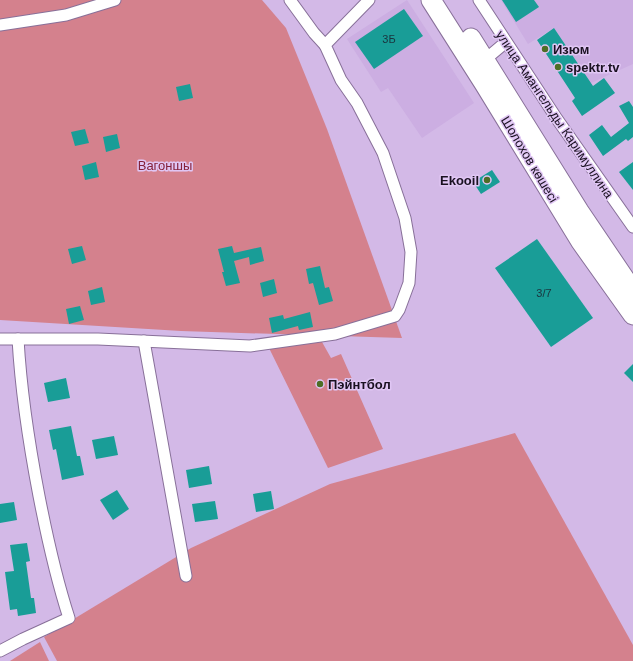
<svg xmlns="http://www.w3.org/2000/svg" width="633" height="661" font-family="Helvetica,sans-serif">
<rect width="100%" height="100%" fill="#d3b9e7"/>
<g fill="#ccaee2">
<polygon points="407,0 474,103 422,138 388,88 381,92 347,39"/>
<polygon points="501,0 633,0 633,64 591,83 554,28 528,44"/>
</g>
<g fill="#d4818d">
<polygon points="0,0 262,0 286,28 327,129 402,338 181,331 0,320"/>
<polygon points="322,342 331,358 341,354 383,449 328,468 269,348"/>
<polygon points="515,433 633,645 633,661 57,661 44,637 191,548 330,484"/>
<polygon points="40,642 49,661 10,661"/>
</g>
<g fill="#199d97">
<polygon points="502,0 534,0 539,7 516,22"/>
<polygon points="404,9 423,36 374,69 355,42"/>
<polygon points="554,28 593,86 604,78 615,93 582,116 572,101 575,98 537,40"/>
<polygon points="190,84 193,98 179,101 176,87"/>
<polygon points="629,101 633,107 633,137 628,141 626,139 603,156 589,135 602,125 611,137 629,123 619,106"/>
<polygon points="85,129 89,143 75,146 71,132"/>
<polygon points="117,134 120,148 106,152 103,137"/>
<polygon points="96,162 99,177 85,180 82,166"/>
<polygon points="633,162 633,190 619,172"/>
<polygon points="492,170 500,182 481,194 473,182"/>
<polygon points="537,239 593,318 551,347 495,268"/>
<polygon points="82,246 86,260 72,264 68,249"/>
<polygon points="232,246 234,253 261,247 264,261 250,265 249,257 234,261 240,283 226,286 222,272 224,272 218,249"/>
<polygon points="320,266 325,288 329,287 333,301 319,305 313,283 309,284 306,269"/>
<polygon points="274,279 277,293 263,297 260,283"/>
<polygon points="102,287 105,302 91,305 88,291"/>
<polygon points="80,306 84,320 69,324 66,309"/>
<polygon points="310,312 313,327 299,330 298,326 272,333 269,318 283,315 284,319"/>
<polygon points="633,364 633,382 624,373"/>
<polygon points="66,378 70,398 48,402 44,383"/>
<polygon points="71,426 77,456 80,456 84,475 62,480 56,449 53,450 49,430"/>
<polygon points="114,436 118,455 96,459 92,440"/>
<polygon points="209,466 212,484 189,488 186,470"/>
<polygon points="117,490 129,509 113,520 100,500"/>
<polygon points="271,491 274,509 256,512 253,494"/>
<polygon points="215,501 218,519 195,522 192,504"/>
<polygon points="14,502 17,520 0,523 0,504"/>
<polygon points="27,543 30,561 26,562 31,598 34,598 36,613 18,616 17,609 10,610 5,572 14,571 10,545"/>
</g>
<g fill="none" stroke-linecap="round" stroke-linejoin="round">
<g stroke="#887099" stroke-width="13">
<g id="street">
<polyline points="290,0 314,33 325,45"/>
<polyline points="479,0 557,119 633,227"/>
<polyline points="0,25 66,15 115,0"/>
<polyline points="481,63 506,42"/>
<polyline points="0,339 98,339 250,346 335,334 395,316 399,310 409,283 411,252 405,218 383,153 357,103 341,80 325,45 369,0"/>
<polyline points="144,341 186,576"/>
<path d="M 0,651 L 23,639 L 69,618 C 56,578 47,537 39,496 C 29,444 21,392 18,339"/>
</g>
</g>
<g stroke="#887099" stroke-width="21">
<g id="highway">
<polyline points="431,0 485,85 581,242 633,315"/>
<polyline points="471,38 579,211 633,291"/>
</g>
</g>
<use href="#street" stroke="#fff" stroke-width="11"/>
<use href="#highway" stroke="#fff" stroke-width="19"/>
</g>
<g fill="#4d6e26" stroke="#e0c6f4" stroke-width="1.5">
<circle cx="545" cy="49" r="4"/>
<circle cx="558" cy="67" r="4"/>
<circle cx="487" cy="180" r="4"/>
<circle cx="320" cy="384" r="4"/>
</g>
<g text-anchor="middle" stroke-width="3" stroke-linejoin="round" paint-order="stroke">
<g font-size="11" fill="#1a343e">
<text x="389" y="43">3Б</text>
<text x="544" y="297">3/7</text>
</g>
<g font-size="13" font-weight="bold" fill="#1a1121" stroke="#e0c6f4" text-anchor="start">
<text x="553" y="54">Изюм</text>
<text x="566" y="72">spektr.tv</text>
<text x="479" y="185" text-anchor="end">Ekooil</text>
<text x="328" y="389">Пэйнтбол</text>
</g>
<g font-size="13" fill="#1a1121" stroke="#e0c6f4">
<text transform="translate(555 114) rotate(56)" y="5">улица Амангельды Каримуллина</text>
<text transform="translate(530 159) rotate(59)" y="5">Шолохов көшесі</text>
</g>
<g font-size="13" fill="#84213a" stroke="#e0c6f4">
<text x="165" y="170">Вагоншы</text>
</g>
</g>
</svg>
